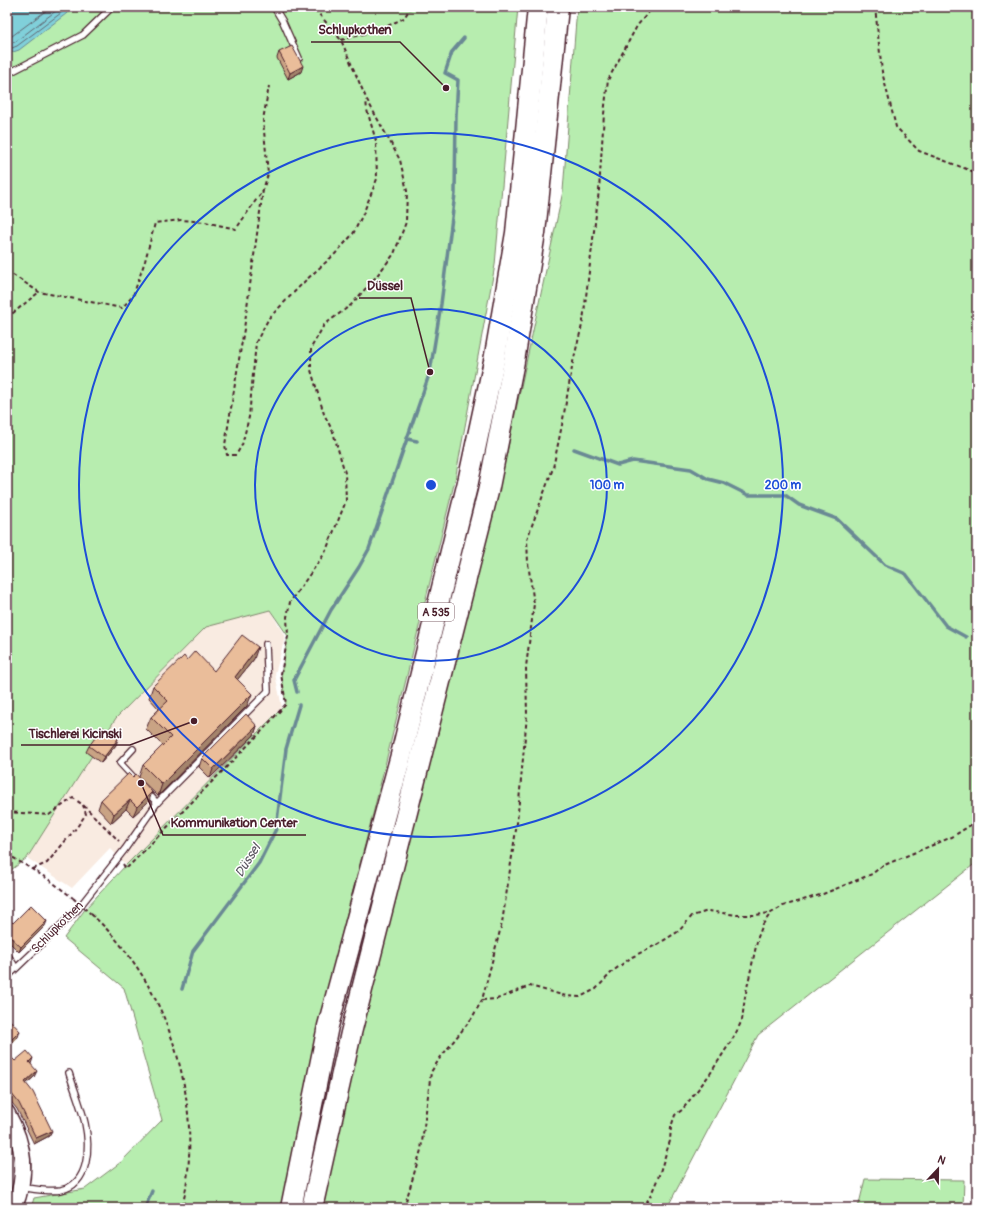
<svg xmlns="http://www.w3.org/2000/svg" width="984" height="1215" font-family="Pangolin,sans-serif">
<rect width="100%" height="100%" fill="#fff"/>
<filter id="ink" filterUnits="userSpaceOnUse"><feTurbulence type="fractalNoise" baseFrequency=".025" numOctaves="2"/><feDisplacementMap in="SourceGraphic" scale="8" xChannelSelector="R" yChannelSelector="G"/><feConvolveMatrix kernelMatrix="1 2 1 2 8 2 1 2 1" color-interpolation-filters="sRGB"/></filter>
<g filter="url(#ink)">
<polygon fill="#f9ebe1" points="270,610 285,637 275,674 282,707 126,865 110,848 72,888 27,858 116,718 206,627"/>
<g fill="#b7edaf" stroke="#80866d">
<polygon points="7,7 518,7 495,265 455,480 374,810 338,948 283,1208 31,1208 34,1198 85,1189 121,1162 162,1120 124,988 64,938 86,908 126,865 286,704 281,674 288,636 270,610 206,627 116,718 27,858 7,873"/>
<polygon points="577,7 977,7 977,862 758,1035 667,1208 323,1208 342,1111 496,503 563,191"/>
<polygon points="865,1179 964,1180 963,1208 858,1208"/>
</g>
<polygon fill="#80d0da" stroke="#6a8994" points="7,7 75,7 19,50 7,54"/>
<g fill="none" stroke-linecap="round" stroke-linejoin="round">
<g stroke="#606671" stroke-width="1">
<polyline points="7,38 12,36 51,7"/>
<polyline points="7,44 15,42 61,7"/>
<polyline points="7,50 17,46 69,7"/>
</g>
<g stroke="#6a8994" stroke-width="3.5">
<polyline points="407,439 417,441"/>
<polyline points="574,449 618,465 633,461 691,469 708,479 724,483 748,495 785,495 799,505 837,519 885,565 906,574 946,626 966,637"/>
<polyline points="297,692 294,680 331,610 359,567 369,549 430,372 441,304 455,194 456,115 458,80 445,73 452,52 464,38"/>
<polyline points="182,989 193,951 259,863 276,829 286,749 299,705"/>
<polyline points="145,1208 152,1191"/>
</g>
<g stroke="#4a1f2b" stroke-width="8">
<g id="lane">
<polyline points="274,7 283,22 299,58"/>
<polyline points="7,74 83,35 112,7"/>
<polyline points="133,749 120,763 134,778"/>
<polyline points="147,792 157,803"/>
<polyline points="7,954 16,968"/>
<polyline points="7,977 77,910 125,849 157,803 268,691 266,644"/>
<path d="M 21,1187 C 34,1189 48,1192 61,1190 C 90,1184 90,1146 85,1123 C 81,1106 74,1089 69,1073"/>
</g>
</g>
<g stroke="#4a1f2b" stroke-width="18">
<path id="secondary" d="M 7,1113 C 25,1145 28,1174 14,1208"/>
</g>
<g stroke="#4a1f2b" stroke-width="23">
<g id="highway">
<polyline points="291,1208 328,1026 401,755 468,482 494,361 516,233 538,7"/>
<polyline points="312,1208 351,1033 488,492 514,361 535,233 558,7"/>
</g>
</g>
<g stroke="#4a1f2b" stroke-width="2" stroke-dasharray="4 3" stroke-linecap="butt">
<polyline points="875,7 882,72 896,127 919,151 977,173"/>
<polyline points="341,40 379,30 404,18 411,7"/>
<polyline points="263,190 244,329 225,445 227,455 236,455 242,445 249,417 256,342 269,318 306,280 335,254 353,234 363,214 377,179 376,141 367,110 366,100"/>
<polyline points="7,271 39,292 122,308 133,296 145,261 155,223 181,220 205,222 236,229 263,190 268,174 263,120 269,86"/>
<polyline points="7,318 39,292"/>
<polyline points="7,812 49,815 73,798 83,805 119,841"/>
<polyline points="7,854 48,879 73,898"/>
<polyline points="123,864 126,869 261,732 286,704 281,674 288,636 287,617 290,602 325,553 346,501 345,473 333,432 324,414 311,370 311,348 324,325 351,305 375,278 394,254 406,222 407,191 400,160 366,98 341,40 313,7"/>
<polyline points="33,869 47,863 77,827 86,814 83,805"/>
<path d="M 91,914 C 170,984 206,1105 182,1208"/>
<polyline points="482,1000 497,999 530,986 566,996 580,997 596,989 613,971 632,957 658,944 679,931 692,916 708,911 737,915 755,915 771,913"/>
<polyline points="404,1208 421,1150 431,1072 440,1058 472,1018 482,1000 502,923 517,823 527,715 526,667 534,604 528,563 527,539 553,468 562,425 573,362 583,321 599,190 604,114 608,80 637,26 653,7"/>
<polyline points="641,1208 649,1199 658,1178 670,1141 671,1127 675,1115 682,1110 710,1074 735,1035 742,1020 745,997 758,937 763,924 771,913 783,906 823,894 872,874 882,866 952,837 977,821"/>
</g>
<use href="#lane" stroke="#fff" stroke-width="5.5"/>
<use href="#secondary" stroke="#fff" stroke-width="15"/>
<use href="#highway" stroke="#fff" stroke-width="20"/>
<polyline stroke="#4a1f2b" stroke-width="2" stroke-dasharray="4 3" stroke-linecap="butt" points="73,898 91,914"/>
</g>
<g fill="#c9a384" stroke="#4a1f2b">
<polygon points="279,52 301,72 288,79 277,58"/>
<polygon points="254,659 237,680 247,706 158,796 139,778 149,801 133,816 126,809 111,823 98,809 101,800 133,777 139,777 143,765 163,746 146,729 151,717 159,709 149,698 153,686 187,660 214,671"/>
<polygon points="257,726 254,735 210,778 199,767 202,758"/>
<polygon points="116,745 101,763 86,752 89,746"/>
<polygon points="7,917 13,923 45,926 19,952 7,940"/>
<polygon points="7,1053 15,1061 31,1064 34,1077 26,1084 49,1136 34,1144 17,1109 7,1097"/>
</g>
<g fill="#a4846c" stroke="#4a1f2b">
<polygon points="303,66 301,72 288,79 290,73"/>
<polygon points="258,647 254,659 230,689 235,677"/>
<polygon points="252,694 247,706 158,796 162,784"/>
<polygon points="257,726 254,735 210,778 213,769"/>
<polygon points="118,739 116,745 101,763 104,757"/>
<polygon points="152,792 149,801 133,816 137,807"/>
<polygon points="130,800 126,809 111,823 114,814"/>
<polygon points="47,921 45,926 19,952 21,947"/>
<polygon points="20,1031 18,1037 7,1048 7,1044"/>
<polygon points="33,1058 31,1064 29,1062"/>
<polygon points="37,1071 34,1077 22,1087 25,1082"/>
<polygon points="52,1131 49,1136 34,1144 36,1138"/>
</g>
<g fill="#eabd9a" stroke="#4a1f2b">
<polygon points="292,46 303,66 290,73 279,52"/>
<polygon points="242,635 258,647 235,677 252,694 162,784 143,765 171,737 151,717 168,701 153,686 184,656 187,660 195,651 214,671"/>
<polygon points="246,714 257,726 213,769 202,758"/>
<polygon points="103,727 118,739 104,757 89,746"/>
<polygon points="129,773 133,777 136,774 152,792 137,807 130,800 114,814 101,800"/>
<polygon points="31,905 47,921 21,947 7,934 7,917 13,923"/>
<polygon points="7,1017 20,1031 7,1044"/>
<polygon points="27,1051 33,1058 29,1062 37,1071 25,1082 33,1092 52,1131 36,1138 19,1103 7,1088 7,1053 15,1061"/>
</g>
</g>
<g fill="none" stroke="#1d4ed8" stroke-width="2">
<circle cx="431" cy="485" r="176"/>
<circle cx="431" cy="485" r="352"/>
</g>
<g text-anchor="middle" stroke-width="3" stroke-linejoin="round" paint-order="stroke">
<rect fill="#fff" stroke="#80626b" stroke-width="1" x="418" y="603" width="36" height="18" rx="3"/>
<g font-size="11" font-weight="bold" fill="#4a1f2b">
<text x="436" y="616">A 535</text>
</g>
<g font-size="12" fill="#4a1f2b" stroke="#fff">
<text transform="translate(57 927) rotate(-45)" y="4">Schlupkothen</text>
</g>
<g font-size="13" font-style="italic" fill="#5a5460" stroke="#fff">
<text transform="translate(247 860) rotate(-58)" y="5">Düssel</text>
</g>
</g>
<circle cx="431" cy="485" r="6" fill="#1d4ed8" stroke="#fff" stroke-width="2"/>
<g font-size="12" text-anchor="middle" font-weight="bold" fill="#1d4ed8" stroke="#fff" stroke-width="3" stroke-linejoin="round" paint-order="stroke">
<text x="607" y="489">100 m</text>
<text x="783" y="489">200 m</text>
</g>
<path fill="none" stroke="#4a1f2b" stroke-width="1.5" d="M446 88L400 42H311M430 372L411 298H359M194 721L130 745H21M141 783L163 835H306"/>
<g fill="#4a1f2b" stroke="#fff" stroke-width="1.5">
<circle cx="446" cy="88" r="4"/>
<circle cx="430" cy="372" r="4"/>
<circle cx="194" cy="721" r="4"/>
<circle cx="141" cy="783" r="4"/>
</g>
<g font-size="13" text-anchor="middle" font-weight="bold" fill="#4a1f2b" stroke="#fff" stroke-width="3" stroke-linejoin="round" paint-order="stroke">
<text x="355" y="34">Schlupkothen</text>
<text x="385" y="290">Düssel</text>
<text x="75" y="738">Tischlerei Kicinski</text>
<text x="234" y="827">Kommunikation Center</text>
</g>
<rect width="984" height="1215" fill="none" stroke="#fff" stroke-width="24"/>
<rect x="12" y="12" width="960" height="1191" fill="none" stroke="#4a1f2b" stroke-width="1.5" filter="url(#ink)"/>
<g transform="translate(938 1169) rotate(22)" stroke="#ffffff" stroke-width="3" paint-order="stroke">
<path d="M0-3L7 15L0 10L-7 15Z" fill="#4a1f2b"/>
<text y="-6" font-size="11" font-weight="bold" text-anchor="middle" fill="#4a1f2b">N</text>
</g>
</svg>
